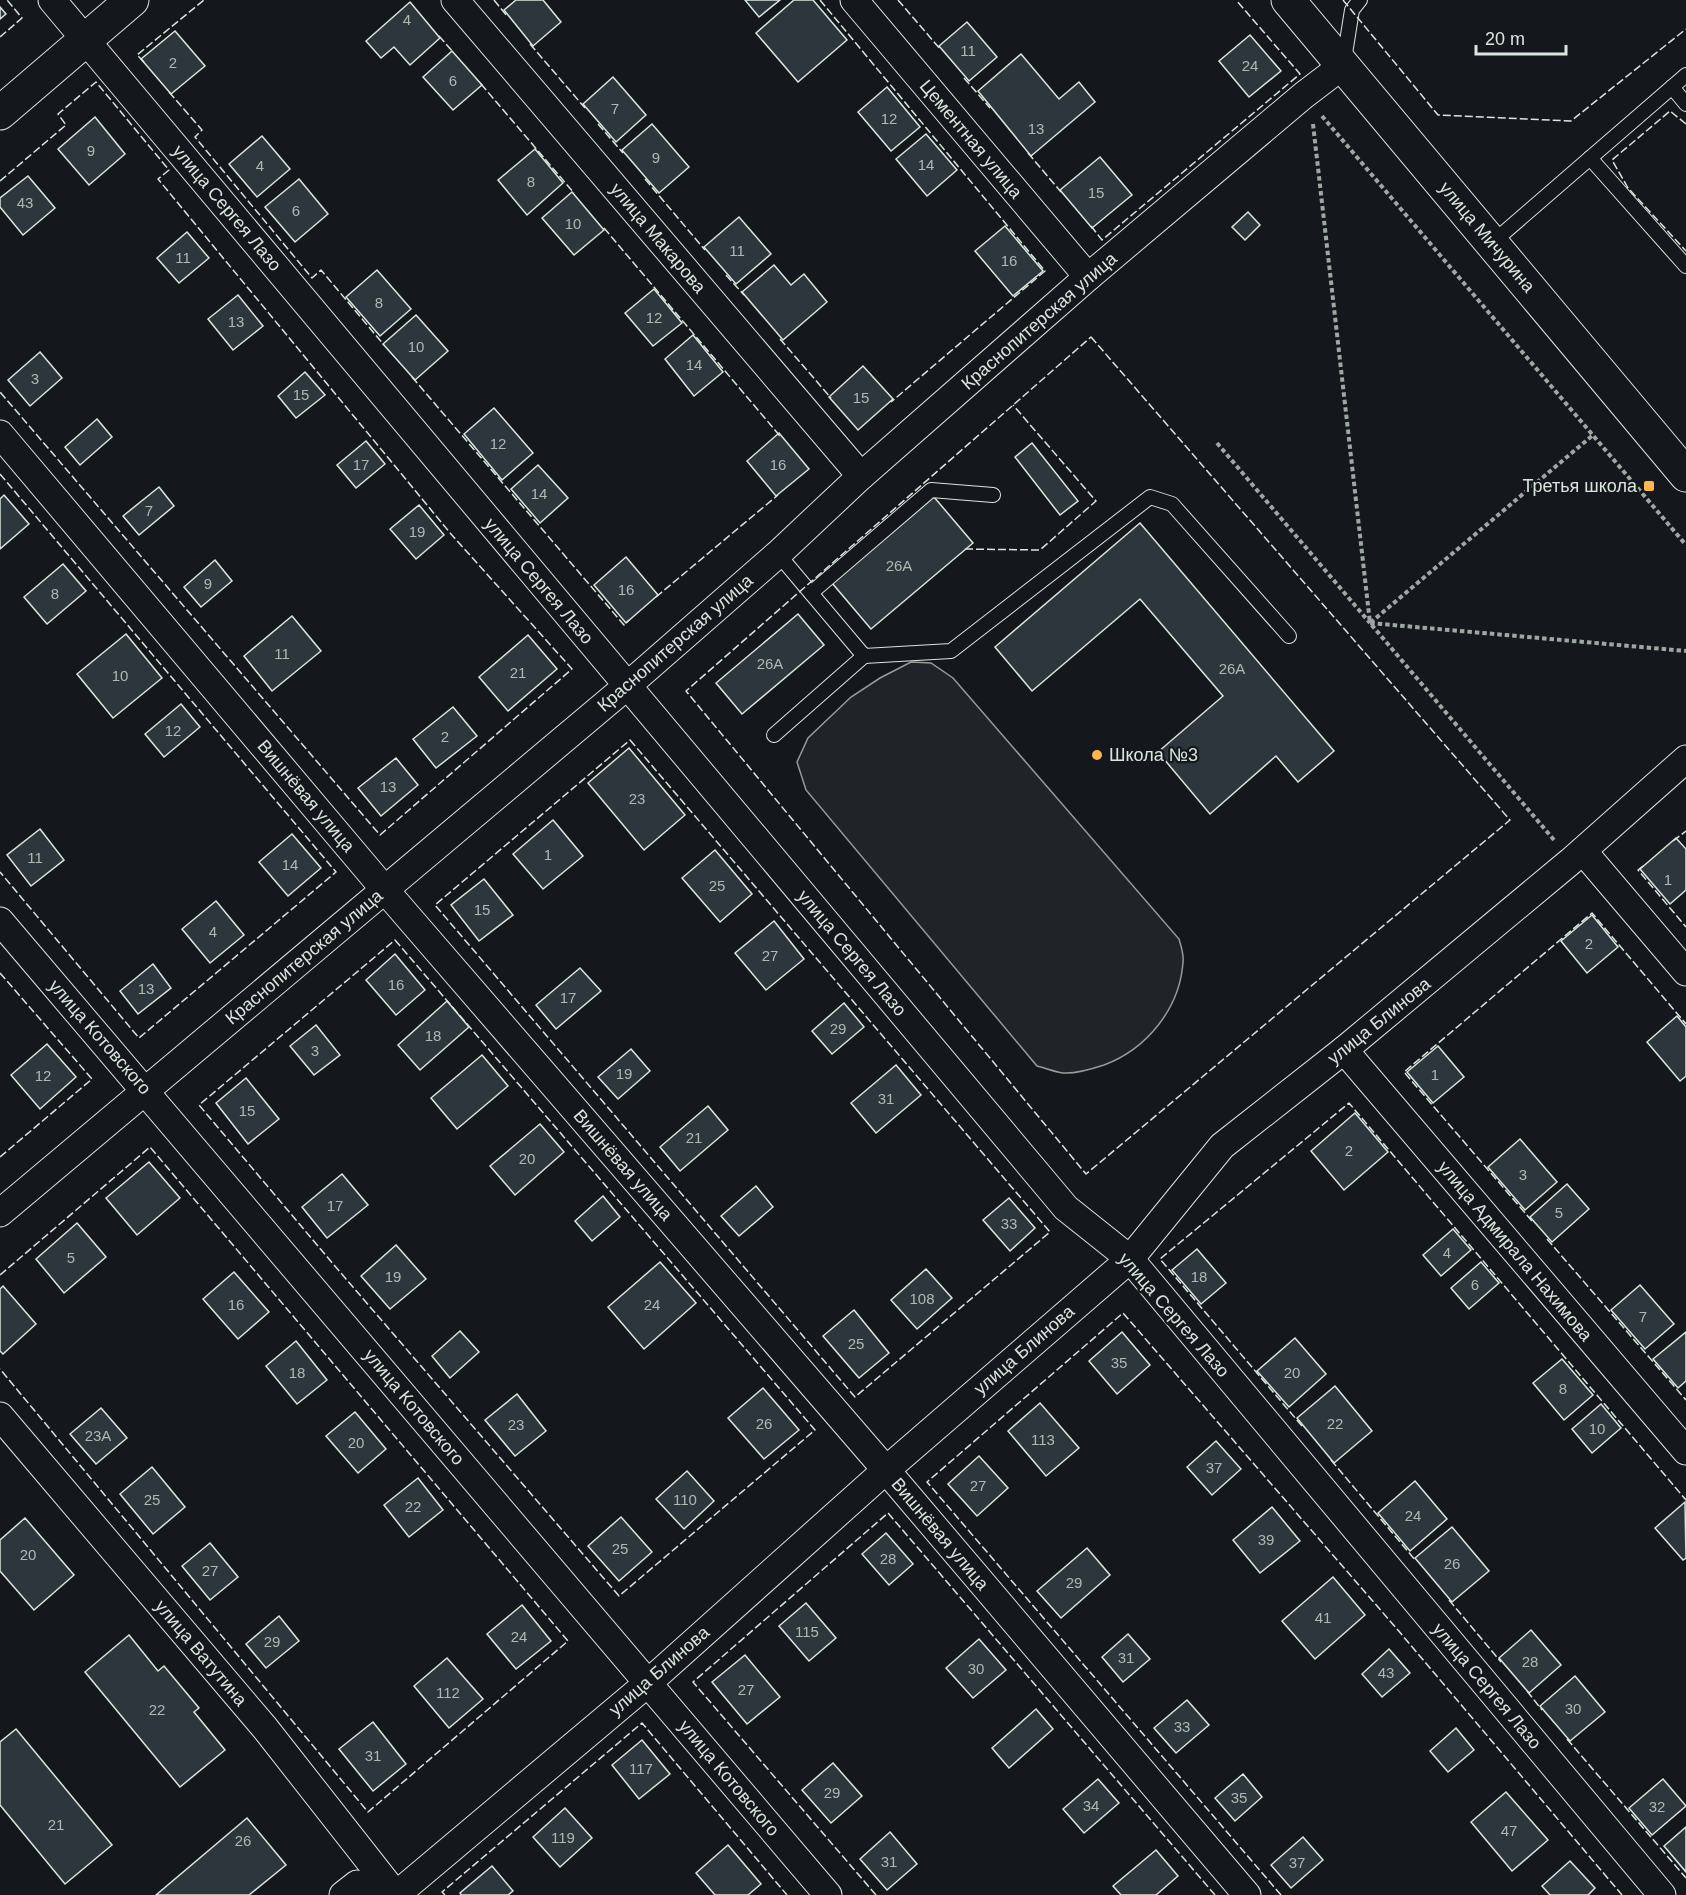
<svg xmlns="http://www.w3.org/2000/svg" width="1686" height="1895" font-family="Arial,sans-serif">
<rect width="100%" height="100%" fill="#14181c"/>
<path fill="#202428" stroke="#939e99" stroke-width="1.5" d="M 911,662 L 931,663 L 953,678 L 1179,939 C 1181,946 1184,954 1183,962 C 1180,1008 1147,1049 1104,1065 C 1092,1069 1076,1074 1063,1073 C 1055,1072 1045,1068 1037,1066 L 806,790 L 797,762 L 808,738 L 851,697 L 880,678 Z"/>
<g fill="#2c363c" stroke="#d8e6dc" stroke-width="1.5">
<polygon points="516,0 543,0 561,22 533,46 504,10"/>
<polygon points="745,0 780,0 759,17"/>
<polygon points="794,0 813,0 847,40 798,82 756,33"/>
<polygon points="410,2 440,38 410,65 394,47 381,58 366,41"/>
<polygon points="0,7 6,14 0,19"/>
<polygon points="967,22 997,57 969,81 939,46"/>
<polygon points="175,31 205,66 171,94 141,59"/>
<polygon points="1250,35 1281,71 1249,97 1219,61"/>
<polygon points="452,51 482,85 453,110 423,77"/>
<polygon points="1021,54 1059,99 1079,82 1095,102 1031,156 978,91"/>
<polygon points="613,77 646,115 616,142 583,104"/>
<polygon points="887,87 920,127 891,151 858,112"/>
<polygon points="95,117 125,154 89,185 58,149"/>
<polygon points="652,124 689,167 659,193 622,150"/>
<polygon points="926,134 957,170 927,196 896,159"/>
<polygon points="262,136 290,169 257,197 229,164"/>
<polygon points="535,149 563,183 527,215 498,180"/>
<polygon points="1100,157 1132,195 1092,228 1060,190"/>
<polygon points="28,176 55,208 23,235 0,207 0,198"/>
<polygon points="299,179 328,214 295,242 265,207"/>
<polygon points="572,192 604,230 574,255 542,218"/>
<polygon points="1248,212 1260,225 1245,240 1232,227"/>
<polygon points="739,217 771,254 736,284 704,247"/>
<polygon points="1005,226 1043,271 1013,296 975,251"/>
<polygon points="187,232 209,258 179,283 157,258"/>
<polygon points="774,265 791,285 804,274 827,302 783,340 742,292"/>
<polygon points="377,270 411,309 380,336 346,297"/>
<polygon points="654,289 682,323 653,346 625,313"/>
<polygon points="238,295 263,326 233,350 208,319"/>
<polygon points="416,315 448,351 415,380 383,344"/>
<polygon points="693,335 723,372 694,396 665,359"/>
<polygon points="40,352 62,378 30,406 8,380"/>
<polygon points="863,366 893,399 858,430 829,397"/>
<polygon points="305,372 325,395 296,418 278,396"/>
<polygon points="494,408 533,453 502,480 464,434"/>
<polygon points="97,419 112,437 80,465 65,447"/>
<polygon points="779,433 809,469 776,496 747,461"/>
<polygon points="366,441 385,464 356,488 337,465"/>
<polygon points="1032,443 1078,501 1060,515 1015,457"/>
<polygon points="538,465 568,498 540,523 511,489"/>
<polygon points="159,487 174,506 139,535 123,516"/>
<polygon points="4,495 29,524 0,549 0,499"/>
<polygon points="934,497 973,543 871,629 832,583"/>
<polygon points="419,505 444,535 416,559 390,529"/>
<polygon points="1140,523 1334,751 1298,782 1276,756 1210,814 1158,752 1223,696 1140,599 1032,691 995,647"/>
<polygon points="626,557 658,595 626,623 594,585"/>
<polygon points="215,560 232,581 201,607 184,587"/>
<polygon points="63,564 86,591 47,624 24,597"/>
<polygon points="798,614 824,645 742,714 716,683"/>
<polygon points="292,616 321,651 272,691 244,656"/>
<polygon points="126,634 162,678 113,718 77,674"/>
<polygon points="528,635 557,669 508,711 479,677"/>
<polygon points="181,704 200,727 164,757 145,734"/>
<polygon points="453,707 477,736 436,768 413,739"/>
<polygon points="629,748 685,815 644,850 588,783"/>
<polygon points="396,758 418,785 381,816 358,788"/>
<polygon points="553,820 583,856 543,889 513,854"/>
<polygon points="40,829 64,860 31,886 7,855"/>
<polygon points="292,834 321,868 288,896 259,862"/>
<polygon points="1676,838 1686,849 1686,890 1670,904 1640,869"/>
<polygon points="715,850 752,894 720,922 682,878"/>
<polygon points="484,879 513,915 479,941 451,905"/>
<polygon points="216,901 244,935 210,963 182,929"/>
<polygon points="1592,915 1618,947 1587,973 1561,941"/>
<polygon points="774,921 804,959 766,990 735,953"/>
<polygon points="395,954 425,990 396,1015 366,980"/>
<polygon points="153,964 171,988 138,1014 120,991"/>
<polygon points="580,968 601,991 556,1029 536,1005"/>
<polygon points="447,1001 469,1027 420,1070 398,1045"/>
<polygon points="844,1003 864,1027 832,1054 812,1031"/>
<polygon points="1677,1016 1686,1027 1686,1076 1680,1081 1647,1042"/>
<polygon points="316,1025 340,1055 314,1075 290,1046"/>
<polygon points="47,1044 76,1077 40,1109 11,1075"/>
<polygon points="1438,1046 1464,1077 1433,1103 1407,1072"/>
<polygon points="631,1049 650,1071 618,1099 598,1077"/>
<polygon points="482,1055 508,1086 457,1129 431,1098"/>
<polygon points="896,1065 921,1095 876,1133 851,1103"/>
<polygon points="246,1078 279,1119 248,1144 216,1103"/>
<polygon points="708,1106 728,1130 680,1171 660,1147"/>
<polygon points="1355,1113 1388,1152 1344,1190 1311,1151"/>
<polygon points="540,1124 564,1152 515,1195 490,1166"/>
<polygon points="1520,1139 1557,1182 1525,1210 1488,1167"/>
<polygon points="149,1162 180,1198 137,1235 106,1198"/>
<polygon points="342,1174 368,1205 327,1238 302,1207"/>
<polygon points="1567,1184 1589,1209 1552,1242 1530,1217"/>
<polygon points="756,1186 773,1207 739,1236 721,1216"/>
<polygon points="603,1196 620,1217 592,1241 575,1221"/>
<polygon points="1009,1198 1035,1228 1010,1251 983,1220"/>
<polygon points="77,1223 106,1257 64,1293 36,1259"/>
<polygon points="1453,1229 1471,1250 1441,1276 1423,1255"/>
<polygon points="396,1245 426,1279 390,1309 361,1276"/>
<polygon points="1197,1249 1226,1283 1201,1304 1172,1270"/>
<polygon points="660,1262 696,1303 644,1349 608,1307"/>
<polygon points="1481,1262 1499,1283 1469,1309 1451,1288"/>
<polygon points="926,1269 952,1298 917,1329 891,1300"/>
<polygon points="234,1272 269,1312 238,1339 203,1299"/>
<polygon points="1640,1285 1674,1324 1645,1349 1611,1310"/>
<polygon points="3,1286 36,1324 3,1354 0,1351 0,1289"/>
<polygon points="854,1310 889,1353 859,1378 823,1336"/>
<polygon points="460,1331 479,1352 450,1378 432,1356"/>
<polygon points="1122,1332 1150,1365 1117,1394 1089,1361"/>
<polygon points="1686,1332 1686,1381 1678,1388 1653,1359"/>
<polygon points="1295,1338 1326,1374 1289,1407 1257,1371"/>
<polygon points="296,1341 327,1380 297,1404 266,1366"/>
<polygon points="1562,1359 1593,1395 1564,1420 1533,1383"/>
<polygon points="1335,1386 1372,1431 1334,1463 1297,1418"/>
<polygon points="763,1388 799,1430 764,1459 728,1418"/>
<polygon points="517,1394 546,1431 515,1456 485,1420"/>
<polygon points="1040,1403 1079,1448 1046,1476 1008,1431"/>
<polygon points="1601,1404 1621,1428 1592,1453 1572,1429"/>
<polygon points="101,1408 127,1438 96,1464 70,1434"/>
<polygon points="355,1412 386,1449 358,1473 326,1436"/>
<polygon points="1216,1441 1241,1469 1212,1495 1187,1467"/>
<polygon points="979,1456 1008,1488 977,1516 948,1484"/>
<polygon points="152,1467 185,1507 153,1534 120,1494"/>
<polygon points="687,1471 714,1501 684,1529 656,1499"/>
<polygon points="418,1478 443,1510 409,1537 384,1505"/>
<polygon points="1415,1481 1447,1519 1410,1551 1378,1513"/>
<polygon points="1685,1502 1686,1558 1683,1560 1655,1528"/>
<polygon points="1272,1507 1300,1541 1260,1573 1233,1540"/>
<polygon points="621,1517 652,1552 619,1581 588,1546"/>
<polygon points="25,1518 74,1575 34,1610 0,1571 0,1540"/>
<polygon points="1452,1527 1489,1571 1452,1602 1415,1558"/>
<polygon points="886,1533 913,1564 889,1585 862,1554"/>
<polygon points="210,1543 238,1577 210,1600 182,1566"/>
<polygon points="1087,1548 1110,1575 1061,1618 1037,1591"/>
<polygon points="1333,1577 1365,1615 1315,1659 1282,1621"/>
<polygon points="806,1603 836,1638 809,1661 779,1626"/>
<polygon points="522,1605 551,1641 516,1669 487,1634"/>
<polygon points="279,1616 299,1641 266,1668 246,1644"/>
<polygon points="1531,1630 1561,1665 1529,1693 1499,1658"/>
<polygon points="1128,1634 1150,1659 1123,1682 1102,1657"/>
<polygon points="129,1635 158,1671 164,1666 199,1708 194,1712 225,1750 180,1787 85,1672"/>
<polygon points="979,1639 1006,1670 973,1698 946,1668"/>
<polygon points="1389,1649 1410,1673 1382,1697 1362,1674"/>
<polygon points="745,1655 780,1697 747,1724 712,1682"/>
<polygon points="447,1658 483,1699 449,1728 414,1686"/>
<polygon points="1575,1676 1605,1712 1570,1741 1540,1706"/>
<polygon points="1187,1700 1209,1725 1176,1753 1154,1728"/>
<polygon points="1036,1709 1053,1729 1009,1768 992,1748"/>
<polygon points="373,1722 406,1764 373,1791 339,1749"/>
<polygon points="1456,1728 1474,1750 1448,1772 1430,1751"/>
<polygon points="16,1729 112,1845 65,1884 0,1805 0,1742"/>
<polygon points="642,1740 670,1774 639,1799 612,1765"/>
<polygon points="833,1763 862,1796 831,1823 802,1790"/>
<polygon points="1243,1774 1262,1797 1235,1821 1215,1798"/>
<polygon points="1098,1779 1119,1803 1084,1833 1063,1809"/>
<polygon points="1663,1779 1686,1806 1652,1835 1629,1808"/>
<polygon points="1506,1792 1548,1840 1512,1871 1471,1822"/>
<polygon points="565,1808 592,1838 560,1867 533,1837"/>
<polygon points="247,1818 286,1865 249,1895 156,1895"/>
<polygon points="1686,1827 1686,1872 1664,1846"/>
<polygon points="890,1832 917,1864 887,1890 860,1859"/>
<polygon points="1303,1837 1323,1860 1291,1888 1271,1865"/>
<polygon points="728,1845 761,1884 748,1895 715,1895 696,1873"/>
<polygon points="1156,1850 1178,1876 1156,1895 1121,1895 1113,1886"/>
<polygon points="1570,1861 1595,1888 1588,1895 1550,1895 1542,1886"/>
<polygon points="492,1866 513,1891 508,1895 461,1895 460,1893"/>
</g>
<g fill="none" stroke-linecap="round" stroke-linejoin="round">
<g stroke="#d8e6dc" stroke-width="16">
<g id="service">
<polyline points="1344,60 1352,10 1360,0"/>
<polyline points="1672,87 1686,104"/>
<polyline points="1590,158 1686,266"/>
<polyline points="1492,243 1686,75"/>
<polyline points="778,554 864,656 951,651 1150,497 1172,504 1289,636"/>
<polyline points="811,593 931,490 993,495"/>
<polyline points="774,735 864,656"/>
</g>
</g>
<g stroke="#d8e6dc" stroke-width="29">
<g id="minor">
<polyline points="52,0 1066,1208 1130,1259 1662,1895"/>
<polyline points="455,0 861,476"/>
<polyline points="854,0 1088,277"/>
<polyline points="0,434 385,890 886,1470 1247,1895"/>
<polyline points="1583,851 1686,972"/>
<polyline points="0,921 828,1895"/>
<polyline points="1344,1050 1686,1451"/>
<polyline points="0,1213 627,686 778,554 861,476 1088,277 1304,95 1342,66"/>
<polyline points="0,1416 265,1728 396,1895"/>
<polyline points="343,1895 357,1884 396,1895 648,1683 886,1470 1130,1259 1222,1146 1344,1050 1571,861 1686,759"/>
</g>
</g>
<g stroke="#d8e6dc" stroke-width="35">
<g id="tertiary">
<polyline points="1288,0 1686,475"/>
<polyline points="0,113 132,0"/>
</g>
</g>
<g stroke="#9da8a2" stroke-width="4" stroke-dasharray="4.5 3" stroke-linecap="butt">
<polyline points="1322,116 1686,545"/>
<polyline points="1313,124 1370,623 1686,651"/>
<polyline points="1217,443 1370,623"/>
<polyline points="1554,840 1370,623 1593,435"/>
</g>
<use href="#service" stroke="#14181c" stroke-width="14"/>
<use href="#minor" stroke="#14181c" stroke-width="27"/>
<use href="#tertiary" stroke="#14181c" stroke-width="33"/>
<g stroke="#d8e6dc" stroke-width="1.5" stroke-dasharray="8 3" stroke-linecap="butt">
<polyline points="494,0 507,16"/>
<polyline points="820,0 1045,271 891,402"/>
<polyline points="898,0 941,50"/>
<polyline points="1343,0 1438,115 1571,121 1686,29"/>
<polyline points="439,36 453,52"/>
<polyline points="0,37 22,18 7,0"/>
<polyline points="530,44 585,108"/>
<polyline points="144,62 137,55 204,0"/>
<polyline points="964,78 990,108"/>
<polyline points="481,84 574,193"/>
<polyline points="169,92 202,130 195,137 312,278 321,270 384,345"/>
<polyline points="598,124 623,153"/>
<polyline points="1686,124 1670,111 1612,160 1628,188 1686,251"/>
<polyline points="1028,153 1061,192"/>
<polyline points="645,179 705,250"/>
<polyline points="0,181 66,125 58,114 96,82 169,170 158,179 451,534 572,669 380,835 0,392"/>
<polyline points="1091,226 1102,240 1300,74 1236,0"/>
<polyline points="604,228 780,436"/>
<polyline points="726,275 744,295"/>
<polygon points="1091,337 1510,820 1086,1174 686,691"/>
<polyline points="780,339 831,398"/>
<polyline points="412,377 624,625 629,620"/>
<polyline points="0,474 336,872 139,1038 0,872"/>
<polyline points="965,549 1040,550 1096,501 1013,405"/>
<polyline points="656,597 778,495"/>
<polygon points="630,740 1050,1232 855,1397 435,905"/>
<polyline points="1673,841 1686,831"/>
<polyline points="1643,866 1638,870 1686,927"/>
<polygon points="395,940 815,1430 619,1596 334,1265 199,1105"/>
<polyline points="0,973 92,1079 0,1157"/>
<polyline points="1532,1221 1404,1072 1592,913 1686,1024"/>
<polyline points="1547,1239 1686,1400"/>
<polyline points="0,1275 150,1147 568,1641 368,1812 0,1369"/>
<polyline points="1302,1426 1160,1259 1349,1103 1686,1500"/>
<polyline points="1331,1460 1416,1561"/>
<polyline points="1449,1600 1501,1662"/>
<polyline points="1527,1691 1542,1710"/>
<polyline points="1567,1739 1686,1878"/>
<polyline points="445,1895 442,1892 642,1723 787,1895"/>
<polyline points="876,1895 693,1682 888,1513 1215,1895"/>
<polyline points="1281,1895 927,1482 1123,1313 1397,1629 1622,1895"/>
</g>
</g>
<g fill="#ffb74d" stroke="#14181c" stroke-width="2">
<rect x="1643" y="480" width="12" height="12" rx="3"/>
<circle cx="1097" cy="755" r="6"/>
</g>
<g text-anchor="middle" stroke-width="4.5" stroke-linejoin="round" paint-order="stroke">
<g font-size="15" fill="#adbab4">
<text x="407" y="25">4</text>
<text x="968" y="56">11</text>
<text x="173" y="68">2</text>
<text x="1250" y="71">24</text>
<text x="453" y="86">6</text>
<text x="615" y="114">7</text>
<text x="889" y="124">12</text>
<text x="1036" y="134">13</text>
<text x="91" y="156">9</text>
<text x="656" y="163">9</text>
<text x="926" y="170">14</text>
<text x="260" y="171">4</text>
<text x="531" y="187">8</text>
<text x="1096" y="198">15</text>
<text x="25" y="208">43</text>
<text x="296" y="216">6</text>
<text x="573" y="229">10</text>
<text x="737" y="256">11</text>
<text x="183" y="263">11</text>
<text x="1009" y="266">16</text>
<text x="379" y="308">8</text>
<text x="654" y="323">12</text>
<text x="236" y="327">13</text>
<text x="416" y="352">10</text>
<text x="694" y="370">14</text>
<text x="35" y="384">3</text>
<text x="301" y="400">15</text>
<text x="861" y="403">15</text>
<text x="498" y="449">12</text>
<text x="361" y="470">17</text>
<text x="778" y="470">16</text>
<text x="539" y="499">14</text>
<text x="149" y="516">7</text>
<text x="417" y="537">19</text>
<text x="899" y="571">26А</text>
<text x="208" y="589">9</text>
<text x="626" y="595">16</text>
<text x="55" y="599">8</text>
<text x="282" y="659">11</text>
<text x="770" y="669">26А</text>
<text x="1232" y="674">26А</text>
<text x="518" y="678">21</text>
<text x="120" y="681">10</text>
<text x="173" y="736">12</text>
<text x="445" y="742">2</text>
<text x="388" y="792">13</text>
<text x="637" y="804">23</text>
<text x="548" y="860">1</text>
<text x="35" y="863">11</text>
<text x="290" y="870">14</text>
<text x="1668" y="885">1</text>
<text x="717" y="891">25</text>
<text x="482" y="915">15</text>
<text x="213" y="937">4</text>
<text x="1589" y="949">2</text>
<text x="770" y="961">27</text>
<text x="396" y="990">16</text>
<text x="146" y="994">13</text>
<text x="568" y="1003">17</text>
<text x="838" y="1034">29</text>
<text x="433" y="1041">18</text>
<text x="315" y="1056">3</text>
<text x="624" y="1079">19</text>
<text x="1435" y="1080">1</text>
<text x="43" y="1081">12</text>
<text x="886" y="1104">31</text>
<text x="247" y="1116">15</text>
<text x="694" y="1143">21</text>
<text x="1349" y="1156">2</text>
<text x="527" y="1164">20</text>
<text x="1523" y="1180">3</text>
<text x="335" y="1211">17</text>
<text x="1559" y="1218">5</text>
<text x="1009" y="1229">33</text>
<text x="1447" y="1258">4</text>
<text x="71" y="1263">5</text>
<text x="393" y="1282">19</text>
<text x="1199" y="1282">18</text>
<text x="1475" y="1290">6</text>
<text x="922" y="1304">108</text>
<text x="236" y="1310">16</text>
<text x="652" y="1310">24</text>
<text x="1643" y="1322">7</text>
<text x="856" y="1349">25</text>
<text x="1119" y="1368">35</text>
<text x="297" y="1378">18</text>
<text x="1292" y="1378">20</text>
<text x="1563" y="1394">8</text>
<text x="764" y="1429">26</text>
<text x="1335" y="1429">22</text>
<text x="516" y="1430">23</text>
<text x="1597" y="1434">10</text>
<text x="98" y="1441">23А</text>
<text x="1043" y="1445">113</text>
<text x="356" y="1448">20</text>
<text x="1214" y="1473">37</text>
<text x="978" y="1491">27</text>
<text x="152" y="1505">25</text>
<text x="685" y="1505">110</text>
<text x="413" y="1512">22</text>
<text x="1413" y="1521">24</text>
<text x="1266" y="1545">39</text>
<text x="620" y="1554">25</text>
<text x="28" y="1560">20</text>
<text x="888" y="1564">28</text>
<text x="1452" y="1569">26</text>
<text x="210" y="1576">27</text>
<text x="1074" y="1588">29</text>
<text x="1323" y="1623">41</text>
<text x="807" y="1637">115</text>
<text x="519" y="1642">24</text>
<text x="272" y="1647">29</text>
<text x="1126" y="1663">31</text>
<text x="1530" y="1667">28</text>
<text x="976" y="1674">30</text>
<text x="1386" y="1678">43</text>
<text x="746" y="1695">27</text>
<text x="448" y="1698">112</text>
<text x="1573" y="1714">30</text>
<text x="157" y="1715">22</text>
<text x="1182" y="1732">33</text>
<text x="373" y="1761">31</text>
<text x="641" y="1774">117</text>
<text x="832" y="1798">29</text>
<text x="1239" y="1803">35</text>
<text x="1091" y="1811">34</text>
<text x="1657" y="1812">32</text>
<text x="56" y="1830">21</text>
<text x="1509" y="1836">47</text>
<text x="563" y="1843">119</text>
<text x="243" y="1846">26</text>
<text x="889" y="1867">31</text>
<text x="1297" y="1868">37</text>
</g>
<g font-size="18" fill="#d8e6dc" stroke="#14181c">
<text transform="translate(971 139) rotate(50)" y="6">Цементная улица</text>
<text transform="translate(227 208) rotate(50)" y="6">улица Сергея Лазо</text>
<text transform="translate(1487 237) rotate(50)" y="6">улица Мичурина</text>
<text transform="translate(658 238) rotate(50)" y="6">улица Макарова</text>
<text transform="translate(1039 321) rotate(-41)" y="6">Краснопитерская улица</text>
<text transform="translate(539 581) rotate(50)" y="6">улица Сергея Лазо</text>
<text transform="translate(675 643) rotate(-41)" y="6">Краснопитерская улица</text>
<text transform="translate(306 796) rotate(50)" y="6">Вишнёвая улица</text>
<text transform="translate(852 953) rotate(50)" y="6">улица Сергея Лазо</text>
<text transform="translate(304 957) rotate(-40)" y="6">Краснопитерская улица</text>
<text transform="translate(1379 1021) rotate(-39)" y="6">улица Блинова</text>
<text transform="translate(100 1037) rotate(49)" y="6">улица Котовского</text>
<text transform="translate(623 1165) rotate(49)" y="6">Вишнёвая улица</text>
<text transform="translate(1515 1251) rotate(50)" y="6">улица Адмирала Нахимова</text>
<text transform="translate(1174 1315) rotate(49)" y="6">улица Сергея Лазо</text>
<text transform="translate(1024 1350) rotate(-41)" y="6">улица Блинова</text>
<text transform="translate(414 1407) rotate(50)" y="6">улица Котовского</text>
<text transform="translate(940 1534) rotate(50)" y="6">Вишнёвая улица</text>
<text transform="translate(201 1653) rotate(50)" y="6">улица Ватутина</text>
<text transform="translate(659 1671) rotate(-41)" y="6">улица Блинова</text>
<text transform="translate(1487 1686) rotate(50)" y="6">улица Сергея Лазо</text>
<text transform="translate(729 1778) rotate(50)" y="6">улица Котовского</text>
</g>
<g font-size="18" fill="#d8e6dc" stroke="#14181c" text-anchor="end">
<text x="1637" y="492">Третья школа</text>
<text x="1109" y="761" text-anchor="start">Школа №3</text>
</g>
</g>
<path d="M1476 45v9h90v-9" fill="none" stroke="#d8e6dc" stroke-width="3"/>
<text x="1485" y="45" font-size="18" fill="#d8e6dc" stroke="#14181c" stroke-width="4.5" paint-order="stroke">20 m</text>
</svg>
